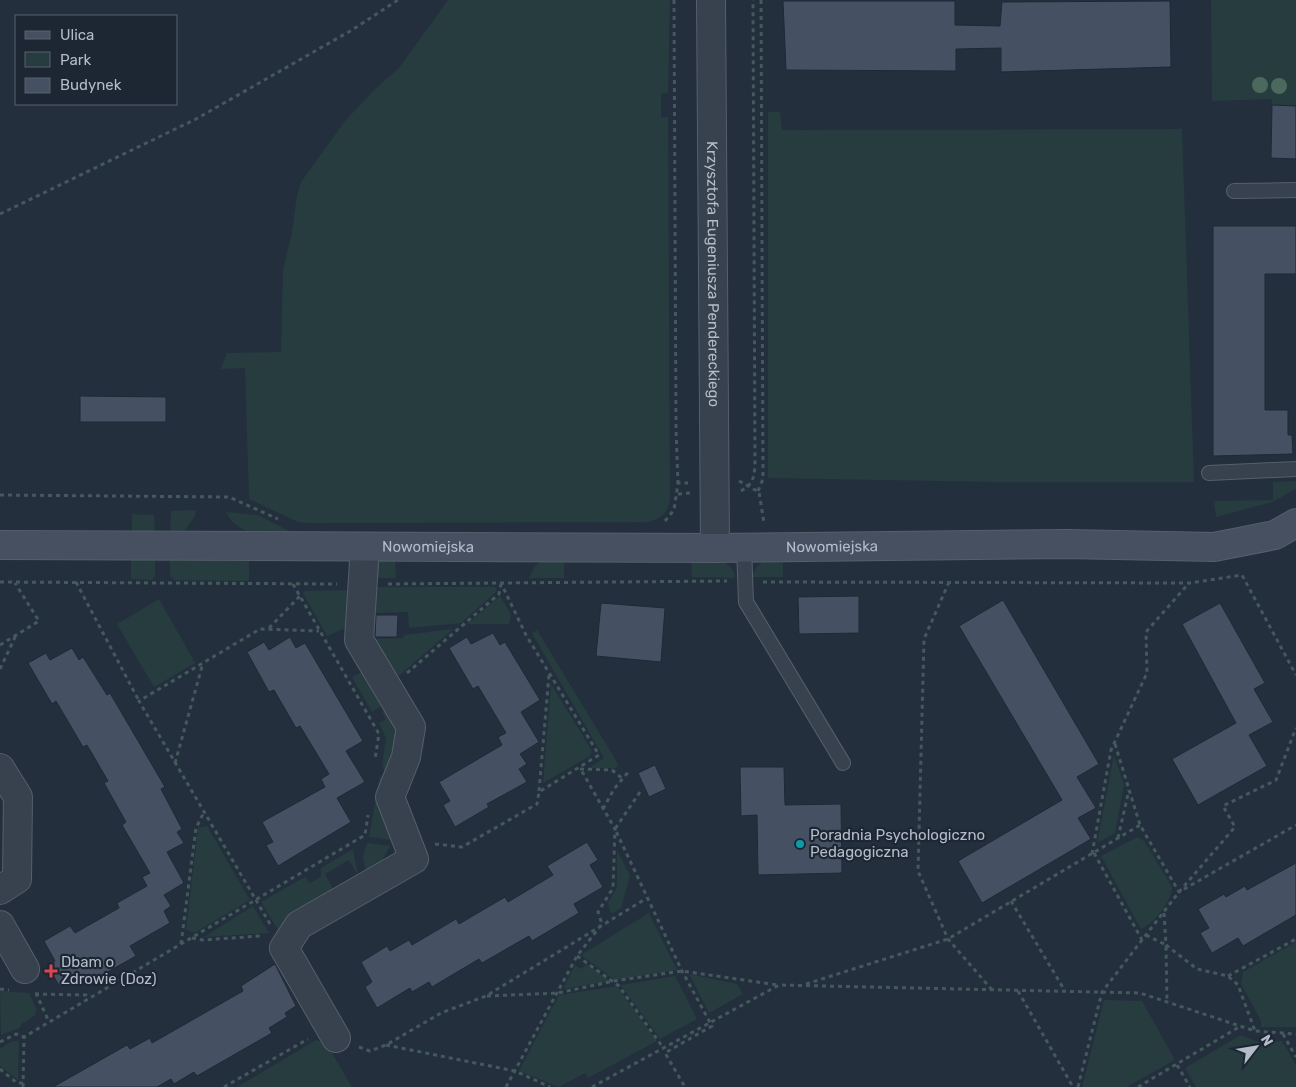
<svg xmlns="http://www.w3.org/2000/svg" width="1296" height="1087" font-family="Rubik,sans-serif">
<rect width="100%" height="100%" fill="#242f3e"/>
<g fill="#263c3f">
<path d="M 448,0 L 670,0 L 668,93 L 661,94 L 661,117 L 668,117 L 670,499 C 668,513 662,518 649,522 L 308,523 L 298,522 L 249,499 L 245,368 L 221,369 L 227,353 L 281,352 L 283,270 L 292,232 L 297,195 L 301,182 L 345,121 L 376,88 L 399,68 Z"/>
<polygon points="1211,0 1296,0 1296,106 1272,105 1272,99 1212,101"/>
<polygon points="768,112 780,112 782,130 1182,129 1194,482 994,482 768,478"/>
<polygon points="1296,481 1296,489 1272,502 1216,517 1214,501 1273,500 1273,482"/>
<polygon points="196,510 195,516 185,530 170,532 171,511"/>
<path d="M 226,512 L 258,515 L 293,533 C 267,533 239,539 226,512 Z"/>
<polygon points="132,514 154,515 155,532 132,532"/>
<polygon points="131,559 155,560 155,576 152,580 131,579"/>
<path d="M 719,559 C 727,564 734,567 735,578 L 692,577 L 691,562 L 694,560 Z"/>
<polygon points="768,559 779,560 783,563 783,577 751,577 758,565"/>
<polygon points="170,560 249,561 249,581 174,580 170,576"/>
<polygon points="379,560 395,560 396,578 369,578"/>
<polygon points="544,560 561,560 564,563 564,578 529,578 535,566"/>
<polygon points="375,587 495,587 497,591 461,623 409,628 408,612 375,613"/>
<polygon points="349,590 350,626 327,636 303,593 305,591"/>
<polygon points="500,596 511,614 509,624 467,624"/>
<polygon points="159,599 195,663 154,687 117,624"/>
<polygon points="453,629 395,679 372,639 403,638 405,635"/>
<polygon points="537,630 615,759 618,766 615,768 589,768 604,758 532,633"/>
<polygon points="367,669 386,703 372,712 352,677"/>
<polygon points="551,684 592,751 590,756 543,783"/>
<polygon points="389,708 400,737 386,772 382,766 386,738 379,723 386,719 382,712"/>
<polygon points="1114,755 1124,785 1115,833 1097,843"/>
<polygon points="380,775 383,779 382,810 392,840 369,837"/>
<polygon points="207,826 250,900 194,933 186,929 198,828"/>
<path d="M 1138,837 L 1145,842 L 1172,887 C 1172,901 1154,923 1141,929 L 1101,856 Z"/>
<polygon points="367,843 390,846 382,861 366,871 363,857"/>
<polygon points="353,849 358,876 349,860 325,874 334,890 283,938 261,902 305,877 310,883 321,877 321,868"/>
<polygon points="617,850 630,876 621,908 611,914 608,903 617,887"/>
<polygon points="253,906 269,933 204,937"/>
<polygon points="649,913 677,970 615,980 581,955"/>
<polygon points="1296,942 1296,1027 1261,1027 1261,1021 1241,984 1243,972"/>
<polygon points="587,964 610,981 563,989 575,965 581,969"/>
<polygon points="689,974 737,984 743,994 709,1013"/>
<polygon points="675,976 697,1019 660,1039 621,985"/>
<polygon points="617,986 657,1041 588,1078 585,1073 559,1087 519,1071 559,995"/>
<polygon points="0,991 29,993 37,1010 34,1016 21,1024 20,1028 1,1035"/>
<polygon points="1104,1000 1142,1001 1175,1060 1126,1087 1082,1087"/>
<polygon points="1241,1035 1258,1042 1282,1041 1296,1065 1296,1087 1196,1087 1185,1068"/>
<polygon points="316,1040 326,1043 352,1087 237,1087"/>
<polygon points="12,1041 19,1041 18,1080 0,1066 0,1049"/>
</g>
<g fill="#455162" stroke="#1f2835">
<polygon points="783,1 955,1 955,25 1000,26 1002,2 1170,1 1171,67 1001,72 1001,48 956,49 956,71 786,70"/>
<polygon points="1272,105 1296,106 1296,159 1271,158"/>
<polygon points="1213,226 1296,226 1296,274 1265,274 1265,410 1288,410 1288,435 1292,435 1293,454 1213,456"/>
<polygon points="80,396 166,397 166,422 80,422"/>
<polygon points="859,596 859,633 799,634 798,597"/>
<polygon points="1003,600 1099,764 1077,777 1096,808 1078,818 1091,839 982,903 958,861 1062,800 959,626"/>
<polygon points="601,603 665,608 661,662 596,656"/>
<polygon points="1220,603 1265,683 1254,689 1273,722 1249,735 1267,766 1198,805 1172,759 1236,723 1182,624"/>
<polygon points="376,615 398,615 397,637 375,637"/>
<polygon points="493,633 500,645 505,642 540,700 521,712 539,742 520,754 527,764 519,769 527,782 487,804 489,807 455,827 443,805 450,801 439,782 502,745 498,737 506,733 478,686 473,689 449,648 467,637 471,644"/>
<polygon points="290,637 296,648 305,643 363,741 346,751 365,782 337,798 351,822 278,866 266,845 273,842 262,822 325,787 321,779 329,774 300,726 296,728 274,690 269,692 247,652 264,642 269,650"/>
<polygon points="72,648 79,660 83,657 107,695 110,693 165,787 161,789 182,829 177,832 184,843 167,852 184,883 164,895 171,906 164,911 170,923 130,946 136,956 88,983 83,974 60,987 47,965 55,961 44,941 70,926 75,933 119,908 117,903 147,886 142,877 150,873 122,825 126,822 104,783 108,781 87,745 83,747 56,701 52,704 28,663 46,653 50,660"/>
<polygon points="655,765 666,789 649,797 638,773"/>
<polygon points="740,767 784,767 785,805 841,804 842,873 758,875 757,815 741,816"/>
<polygon points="587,842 598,860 590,865 603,887 574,904 579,913 532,941 529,936 482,963 479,959 432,987 429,982 412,992 410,988 377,1008 365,987 372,982 361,962 387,946 390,951 409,940 412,945 456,919 459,924 505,897 508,902 553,875 547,866"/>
<polygon points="1296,863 1296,915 1243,946 1238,938 1212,953 1200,933 1209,928 1198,909 1224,894 1226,897 1245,886 1247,890"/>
<polygon points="275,964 296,1006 285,1013 287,1017 269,1028 272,1033 197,1076 194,1072 174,1084 171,1079 157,1087 53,1087 127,1045 130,1049 150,1038 152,1043 243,991 241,986"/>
</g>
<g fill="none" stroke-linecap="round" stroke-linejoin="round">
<g stroke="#565f6c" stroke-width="16">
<g id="lane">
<polyline points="1234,191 1296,190"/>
<polyline points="1209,473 1296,469"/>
<polyline points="744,547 746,602 843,763"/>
</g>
</g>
<g stroke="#565f6c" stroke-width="30">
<g id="street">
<path id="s1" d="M 711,0 L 715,548"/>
<polyline points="0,768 18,797 17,879 0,890"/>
<polyline points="0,925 25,969"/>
<polyline points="336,1038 284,948 299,925 414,859 390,797 406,757 411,727 359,640 365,547"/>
</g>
</g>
<g stroke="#565f6c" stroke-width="30">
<g id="secondary">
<path id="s2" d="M 0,545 L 715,548 L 1067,544 L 1214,547 L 1275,535 L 1296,523"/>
</g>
</g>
<g stroke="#44595c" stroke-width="3" stroke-dasharray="4 4" stroke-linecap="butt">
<polyline points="674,0 676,429 678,483"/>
<polyline points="0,214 196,119 352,30 398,0"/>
<polyline points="739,481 759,492 764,523"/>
<path d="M 741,491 C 753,484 754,478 755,465 L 753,0"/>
<polyline points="758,491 763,479 761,0"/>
<polyline points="678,494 690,493"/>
<polyline points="0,495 229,497 278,519"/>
<polyline points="665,521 674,510 678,483 688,483"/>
<polyline points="0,582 337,584"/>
<polyline points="76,582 139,701"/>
<polyline points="763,582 1190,583 1242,575 1296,675"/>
<polyline points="949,582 924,639 918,871 948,939 992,990"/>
<polyline points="293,584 379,734 375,759"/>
<polyline points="388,584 727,581"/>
<polyline points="269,628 300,596"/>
<polyline points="0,645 39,621 15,583"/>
<polyline points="0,669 16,635"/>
<polyline points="407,673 499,594 501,584"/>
<polyline points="1115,744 1140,825 1179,892 1296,825"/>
<polyline points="175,763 203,663"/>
<polyline points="580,769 612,770 623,779"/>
<polyline points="539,791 549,675"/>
<polyline points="640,792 615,829 682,971 712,1026 665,1053 685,1087"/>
<polyline points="603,809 614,789 630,770"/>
<polyline points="1118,838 1129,790"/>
<polyline points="435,844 462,847 537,804 539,792 599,755 526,635 501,583"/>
<polyline points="1094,853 1142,940"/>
<polyline points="1092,854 1111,750 1147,673 1146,632 1189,583"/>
<polyline points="1011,901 1065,991"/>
<polyline points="1164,913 1166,945 1197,969 1228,976 1238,985 1255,1031"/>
<polyline points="270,924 139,701 260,629 319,631"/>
<polyline points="1146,935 1166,945 1167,1002"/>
<polyline points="192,938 203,940 260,936"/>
<polyline points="181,944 196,828 204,812"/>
<polyline points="577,956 619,986 664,1049"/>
<polyline points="1228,976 1296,939"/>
<polyline points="806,984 948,939 1140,825"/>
<polyline points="0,989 9,990"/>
<polyline points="1018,991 1073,1087"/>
<polyline points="36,993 49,1022"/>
<polyline points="35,994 86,995 90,998"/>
<polyline points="487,996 558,993 614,981 682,971 778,985"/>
<polyline points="1283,1034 1296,1057"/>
<polyline points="0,1042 16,1034 24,1037"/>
<polyline points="386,1045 515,1071 550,1087"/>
<polyline points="359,1047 370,1051 386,1045 441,1013 486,996 647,898"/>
<polyline points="1177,1065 1190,1087"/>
<polyline points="0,1069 17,1083 23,1083"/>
<polyline points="23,1087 24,1037 365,835 368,815"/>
<polyline points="224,1087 308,1039"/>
<polyline points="506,1087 577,956 602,924 598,912 613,888 615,829 580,768"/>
<polyline points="592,1087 779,985 1140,993 1255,1031 1296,1034"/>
<polyline points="1078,1087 1102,992 1179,892 1235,827 1223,806 1276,780 1296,728"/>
<polyline points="1138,1087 1239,1027"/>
</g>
<use href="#lane" stroke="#38414e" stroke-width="14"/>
<use href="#street" stroke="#38414e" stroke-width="28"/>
<use href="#secondary" stroke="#465061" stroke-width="28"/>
</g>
<g fill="#4b6a5d">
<circle cx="1260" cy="85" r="8"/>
<circle cx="1279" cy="86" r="8"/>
</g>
<circle fill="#0f9aa8" stroke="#1d2633" stroke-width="2" cx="800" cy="844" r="5"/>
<path fill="#e0444e" stroke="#1d2633" stroke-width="2" d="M48.5 963.5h5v5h5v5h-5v5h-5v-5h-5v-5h5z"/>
<g text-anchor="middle" stroke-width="4.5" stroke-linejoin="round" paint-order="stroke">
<g font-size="15" fill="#b4bcc9" stroke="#1d2633">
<text dy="5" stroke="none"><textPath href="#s1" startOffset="274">Krzysztofa Eugeniusza Pendereckiego</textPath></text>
<text dy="5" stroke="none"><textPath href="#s2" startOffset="832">Nowomiejska</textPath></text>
<text dy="5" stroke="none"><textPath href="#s2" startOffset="428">Nowomiejska</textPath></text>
</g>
<g font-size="15" fill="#b4bcc9" stroke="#1d2633" text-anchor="start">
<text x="810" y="840">Poradnia Psychologiczno<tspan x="810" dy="17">Pedagogiczna</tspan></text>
<text x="61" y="967">Dbam o<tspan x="61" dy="17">Zdrowie (Doz)</tspan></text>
</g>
</g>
<rect x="15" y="15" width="162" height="90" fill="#1d2633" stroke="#59626f"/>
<rect x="25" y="31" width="25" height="8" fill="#465061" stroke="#59626f"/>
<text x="60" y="40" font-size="15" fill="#b4bcc9">Ulica</text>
<rect x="25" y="52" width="25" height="15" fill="#263c3f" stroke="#59626f"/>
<text x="60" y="65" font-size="15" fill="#b4bcc9">Park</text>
<rect x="25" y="78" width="25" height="15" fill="#455162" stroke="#59626f"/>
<text x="60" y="90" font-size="15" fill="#b4bcc9">Budynek</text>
<g transform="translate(1256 1047) rotate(59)" stroke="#1d2633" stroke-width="4" paint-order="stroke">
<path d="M0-4L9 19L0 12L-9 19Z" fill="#b4bcc9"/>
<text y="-8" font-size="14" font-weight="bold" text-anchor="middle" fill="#b4bcc9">N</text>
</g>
</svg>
